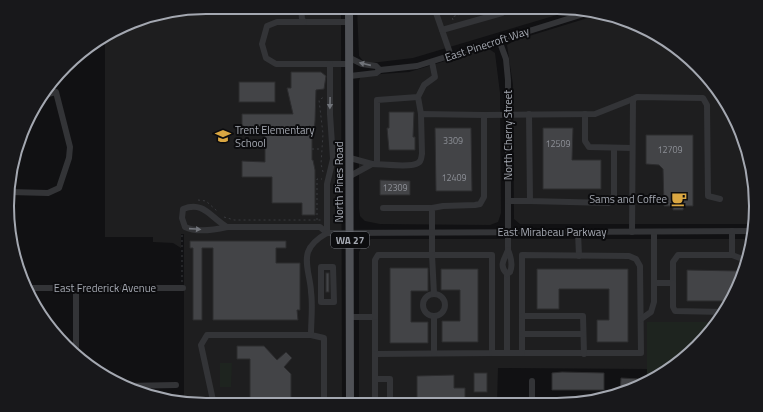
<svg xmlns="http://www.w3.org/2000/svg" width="763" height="412" font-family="'Titillium Web',sans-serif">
	<rect width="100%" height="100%" fill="#111113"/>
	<!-- built -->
	<g fill="#1e1e1f">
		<path d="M206,7H341L342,404L184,403V234H181V248L173,243L153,242V237H105V37L140,18Z"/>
		<path d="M357,7H570L577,9L413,58L371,63L364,62L359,56Z"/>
		<path d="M604,13L656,34L715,85L749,154L754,224H520L514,219L513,85L507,45L516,40Z"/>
		<path d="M485,49H489L495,53L500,93L501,213L498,222L490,225L380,224L365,221L360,216L359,209V81L360,78L367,75L409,72Z"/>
		<path d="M371,239H752L729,305L717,322H647V369L498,368L497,404H359V252L363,244Z"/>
	</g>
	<!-- green -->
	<g fill="#1e241f">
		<path d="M647,322H717C699,347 675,368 647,382Z"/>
		<path d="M220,363H232L231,387H220Z"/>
	</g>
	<!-- building -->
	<g fill="#434447" stroke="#2c2c2e">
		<path d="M452,7H471V9L454,14Z"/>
		<path d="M291,72H321L326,76L324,89L316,90L315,121L314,132H312V160H313L315,170V215H302V203H272V177H242V161L265,162V131H242V114H293L287,88H291Z"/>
		<rect x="239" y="82" width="36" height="20"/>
		<path d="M389,112H414L413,137H415V150H389L387,128H389Z"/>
		<path d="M435,128H471L472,191H436Z"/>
		<path d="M543,128H573L572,160H601V189H543Z"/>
		<path d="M646,135H693V206H684L683,210H673V206H664L663,169L659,165L646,164Z"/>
		<path d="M380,180L410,181V195H380Z"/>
		<path d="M190,241H286V248H276V263H300V310H297L298,320H213V248H202V320H193V248H190Z"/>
		<path d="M390,268H428V291H411V322H428V343H390Z"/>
		<path d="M441,269H478V342H442V321H460V290H441Z"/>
		<path d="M537,269H628V342H597V320H609V289H559V309H537Z"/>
		<path d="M687,270L738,271V279L731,301H687Z"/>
		<rect x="326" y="273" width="3" height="19"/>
		<path d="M237,346H264L277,360L286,352L292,358L284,367L291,374V404H275L274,400L250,399V359H237Z"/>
		<path d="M562,372L604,373V390H552V373Z"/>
		<rect x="474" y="373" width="13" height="19"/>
		<path d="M454,375V388H465V400H417V376Z"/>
		<path d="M621,378L639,379L638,386L620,395Z"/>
	</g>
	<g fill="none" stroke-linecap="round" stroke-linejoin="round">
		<!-- path -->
		<g stroke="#393a3e" stroke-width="1" stroke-dasharray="2 3" stroke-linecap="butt">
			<path d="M449,7L452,16"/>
			<path d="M453,20L452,17L482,7"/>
			<path d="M312,149H322"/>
			<path d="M323,172L321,164L323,134L319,100L324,97"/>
			<path d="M198,200L206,201L217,211"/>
			<path d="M224,217L234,220H321"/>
			<path d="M317,220V179H322"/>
			<path d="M182,282V234"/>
		</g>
		<!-- minor -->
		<g stroke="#333437" stroke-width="6">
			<path d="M301,7L302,19L304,22H349"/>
			<path d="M434,7L451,56"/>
			<path d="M304,22H277L267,26L262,44L266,58L276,64H350"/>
			<path d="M442,30L502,13"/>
			<path d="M499,40L506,59L508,80V240C508,243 508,247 508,250C505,259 498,265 507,274V353"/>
			<path d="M350,58L362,64L376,66L380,70"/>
			<path d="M350,76L376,73L380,70L417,66L593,11"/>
			<path d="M418,97L421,114"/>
			<path d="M529,114L530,201L609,203L614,195V148"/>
			<path d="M585,114V141L589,147L632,148"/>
			<path d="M484,115L595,114L633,99"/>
			<path d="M350,158L372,164L350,176"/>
			<path d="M377,164V100L418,97L424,85L435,77L432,62"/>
			<path d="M10,192L48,193L59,188L69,158L70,147L56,92L40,96"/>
			<path d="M508,201H530"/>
			<path d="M383,208H432"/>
			<path d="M227,227C210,217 204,201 183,209L182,218L185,227C197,233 214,230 227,227H320L327,233"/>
			<path d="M578,232L579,256"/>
			<path d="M632,232L633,99L637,97L703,98L707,105L708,196L720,199"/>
			<path d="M327,233V184L333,159L330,114V64"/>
			<path d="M522,255L629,256L636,259L640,266L641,353H522Z"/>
			<path d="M732,255L745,260"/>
			<path d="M321,267H333L334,302H321Z"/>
			<path d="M507,274L510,272C513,265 511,257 508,250"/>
			<path d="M655,283H673V262L678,255H732V231"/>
			<path d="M673,283V307L675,311L725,312"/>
			<path d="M26,288H183"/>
			<circle cx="434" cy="305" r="11"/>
			<path d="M522,316H583L584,354"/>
			<path d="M350,317H375V354L492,353V255H432V208L443,206L475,205L480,204L484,197V115L421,114L422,154C421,157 422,161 418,163C411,168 382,164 372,164"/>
			<path d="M375,317V260L378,255H432L434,294"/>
			<path d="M434,317V353"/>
			<path d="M641,319L651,312L654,302V232"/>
			<path d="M522,334H583"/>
			<path d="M76,353V288"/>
			<path d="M492,353H522"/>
			<path d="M375,379H390V404"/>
			<path d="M124,386L176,385"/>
			<path d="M532,403V381"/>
			<path d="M324,404V338L311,335C311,321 313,306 311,292C311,280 304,264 308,252C311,243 320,237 327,233L754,231"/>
			<path d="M375,404V354"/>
			<path d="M214,405L201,345L207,335H311"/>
		</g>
		<!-- major -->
		<path stroke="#4f5156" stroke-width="8" d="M349,7L350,404"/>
	</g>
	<!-- one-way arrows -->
	<defs><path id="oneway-solid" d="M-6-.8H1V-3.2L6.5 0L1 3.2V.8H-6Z"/></defs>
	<g fill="#71747a">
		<use href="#oneway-solid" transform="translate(365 64) rotate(-167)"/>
		<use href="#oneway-solid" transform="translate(330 103) rotate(91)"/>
		<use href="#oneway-solid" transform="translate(195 229) rotate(4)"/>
	</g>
	<!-- icons -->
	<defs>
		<symbol id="school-bare" viewBox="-9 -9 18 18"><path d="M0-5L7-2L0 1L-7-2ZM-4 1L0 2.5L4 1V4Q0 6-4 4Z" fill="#daa742" stroke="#0c0c0e" stroke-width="2.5" paint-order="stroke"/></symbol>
		<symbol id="cafe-bare" viewBox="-9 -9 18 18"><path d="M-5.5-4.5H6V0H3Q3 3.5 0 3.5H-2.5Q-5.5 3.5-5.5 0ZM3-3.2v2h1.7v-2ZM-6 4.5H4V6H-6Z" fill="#daa742" stroke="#0c0c0e" stroke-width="2.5" paint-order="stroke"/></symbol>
	</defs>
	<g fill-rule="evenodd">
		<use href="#school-bare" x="212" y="125" width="22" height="22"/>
		<use href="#cafe-bare" x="668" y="188" width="22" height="22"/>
	</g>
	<g text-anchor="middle" stroke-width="4" stroke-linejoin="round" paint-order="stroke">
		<!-- number labels -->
		<g font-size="9" fill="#8c8f96">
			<text x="453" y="144">3309</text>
			<text x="558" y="147">12509</text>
			<text x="670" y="153">12709</text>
			<text x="454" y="181">12409</text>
			<text x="395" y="191">12309</text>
		</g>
		<!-- shield labels -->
		<rect fill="#0c0c0e" stroke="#767980" stroke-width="1" x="331" y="232" width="38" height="16" rx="3"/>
		<g font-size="10" font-weight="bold" fill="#a4a8b1">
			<text x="350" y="244">WA 27</text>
		</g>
		<!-- street labels -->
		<g font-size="11" fill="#a4a8b1" stroke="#0c0c0e">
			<text transform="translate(487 44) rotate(-18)" y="4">East Pinecroft Way</text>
			<text transform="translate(508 135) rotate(-90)" y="4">North Cherry Street</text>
			<text transform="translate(339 182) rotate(-90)" y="4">North Pines Road</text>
			<text x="552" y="236">East Mirabeau Parkway</text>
			<text x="105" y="292">East Frederick Avenue</text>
		</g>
		<!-- poi labels -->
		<g font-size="11" fill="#a4a8b1" stroke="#0c0c0e" text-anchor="start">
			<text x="235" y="134">Trent Elementary<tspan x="235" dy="13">School</tspan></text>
			<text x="667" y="203" text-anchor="end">Sams and Coffee</text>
		</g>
	</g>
	<!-- crop -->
	<path d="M0 0H763V412H0ZM206 14H557A192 192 0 0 1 749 206V206A192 192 0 0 1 557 398H206A192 192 0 0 1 14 206V206A192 192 0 0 1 206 14Z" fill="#18181b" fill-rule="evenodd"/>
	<path fill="none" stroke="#a4a8b1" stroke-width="2" d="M206 14H557A192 192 0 0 1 749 206V206A192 192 0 0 1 557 398H206A192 192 0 0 1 14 206V206A192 192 0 0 1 206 14Z"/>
</svg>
